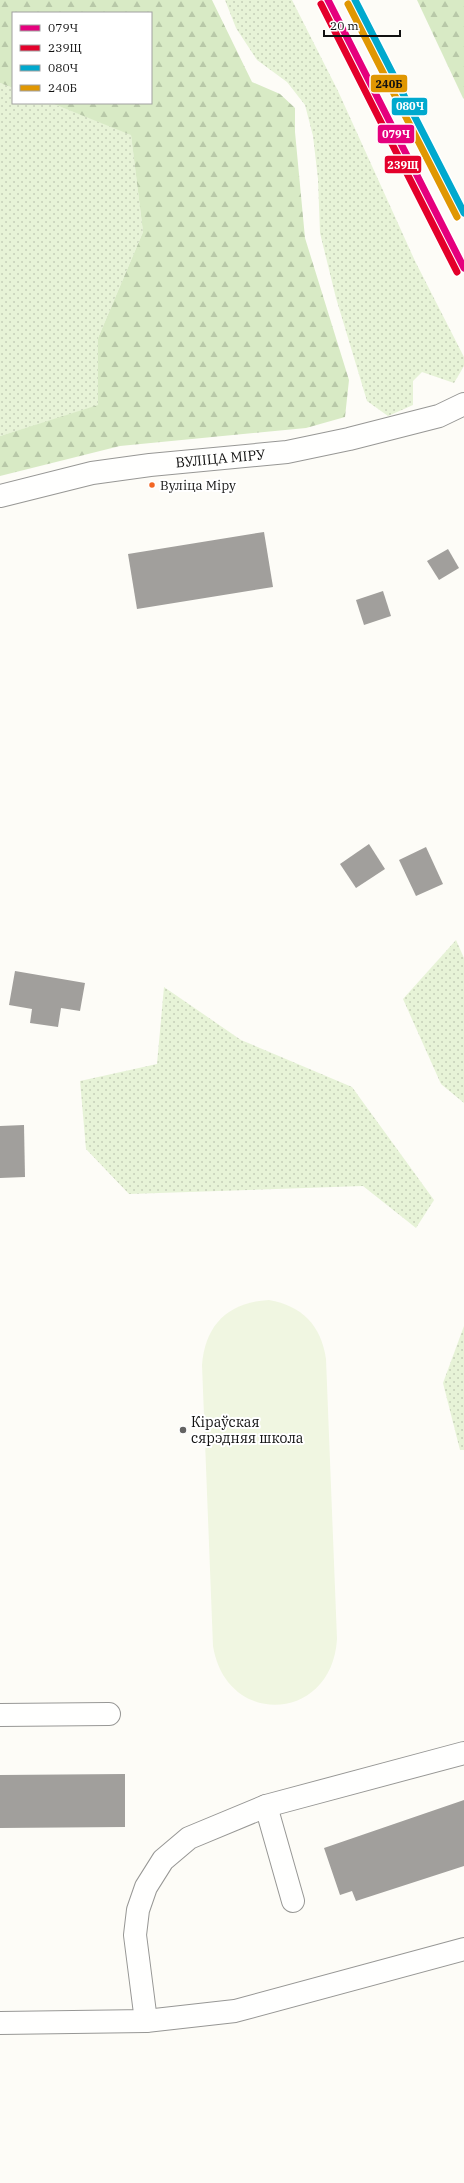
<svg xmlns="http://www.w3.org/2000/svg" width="464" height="2183" font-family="'IBM Plex Serif',serif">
	<defs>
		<pattern id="grass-dots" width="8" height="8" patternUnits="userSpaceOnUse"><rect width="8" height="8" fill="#e7f3d7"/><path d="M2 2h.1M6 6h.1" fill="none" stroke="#c5cfb8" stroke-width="1.8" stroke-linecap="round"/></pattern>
		<pattern id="forest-firs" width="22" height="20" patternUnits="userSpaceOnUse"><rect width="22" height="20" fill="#d8eac5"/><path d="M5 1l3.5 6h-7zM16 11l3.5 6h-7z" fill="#b8c8a8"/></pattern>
	</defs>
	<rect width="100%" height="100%" fill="#fdfcf7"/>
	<!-- grass -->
	<g fill="url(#grass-dots)">
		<path d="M225,0H292L338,91L415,261L464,357V366L454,383L422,372L413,381V405L388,416L367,401L336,298L320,233L318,179L313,136L305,105L287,82L257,60L236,28Z"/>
		<path d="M0,83L13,88V103H51L131,134L143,232L98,338V406L0,436Z"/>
		<path d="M456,940L464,958V1103L441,1084L403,999Z"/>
		<path d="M164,987L241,1040L352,1087L434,1200L416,1228L363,1186L129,1194L86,1149L80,1081L157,1064Z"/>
		<path d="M464,1326V1450H460L443,1383Z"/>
	</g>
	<!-- forest -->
	<g fill="url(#forest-firs)">
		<path d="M0,0H212L252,82L280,94L295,108V132L305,238L349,380L345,417L306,428L120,446L0,476V436L98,405V338L143,232L131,135L51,103H151V13H13V88L0,83Z"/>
		<path d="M417,0H464V99L463,98Z"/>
	</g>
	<!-- pitch -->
	<path fill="#f0f6e1" d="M269,1300C302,1306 321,1325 326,1359L337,1639C332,1723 226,1728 213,1646L202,1365C205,1325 228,1302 269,1300Z"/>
	<!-- building -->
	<g fill="#a19f9c">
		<path d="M264,532L273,587L137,609L128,554Z"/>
		<path d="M448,549L459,568L439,580L427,561Z"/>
		<path d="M383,591L391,616L364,625L356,600Z"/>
		<path d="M369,844L385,869L356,888L340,864Z"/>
		<path d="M426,847L443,884L416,896L399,860Z"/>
		<path d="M15,971L85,983L80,1011L61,1008L58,1027L30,1023L32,1009L9,1005Z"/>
		<path d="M24,1125L25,1177L0,1178V1126Z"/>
		<path d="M125,1774V1827L0,1828V1775Z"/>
		<path d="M464,1800V1866L356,1901L352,1891L340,1895L324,1848Z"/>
	</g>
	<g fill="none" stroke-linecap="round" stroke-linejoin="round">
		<defs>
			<g id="minor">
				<path id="s1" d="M0,496L92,473L150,465L287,452L349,439L439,416L464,404"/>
				<path d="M0,1715L109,1714"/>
				<path d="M266,1806L293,1901"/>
				<path d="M146,2021L135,1935L138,1910L146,1887L163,1860L189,1838L266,1806L464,1753"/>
				<path d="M0,2023L146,2021L235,2011L464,1949"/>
			</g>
		</defs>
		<!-- minor casing -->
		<use href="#minor" stroke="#979795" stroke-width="24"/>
		<!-- minor -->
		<use href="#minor" stroke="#fffffe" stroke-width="22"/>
		<defs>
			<path id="rail-1" d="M328,0L464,268"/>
			<path id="rail-2" d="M321,4L457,272"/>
			<path id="rail-3" d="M355,0L464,213"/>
			<path id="rail-4" d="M348,4L457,217"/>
		</defs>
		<!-- rail-1 casing -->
		<use href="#rail-1" stroke="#fff" stroke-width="10"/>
		<!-- rail-2 casing -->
		<use href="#rail-2" stroke="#fff" stroke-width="10"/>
		<!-- rail-3 casing -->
		<use href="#rail-3" stroke="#fff" stroke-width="10"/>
		<!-- rail-4 casing -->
		<use href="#rail-4" stroke="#fff" stroke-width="10"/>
		<!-- rail-1 -->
		<use href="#rail-1" stroke="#e5007d" stroke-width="7"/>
		<!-- rail-2 -->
		<use href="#rail-2" stroke="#e4002b" stroke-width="7"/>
		<!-- rail-3 -->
		<use href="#rail-3" stroke="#00a9ce" stroke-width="7"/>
		<!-- rail-4 -->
		<use href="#rail-4" stroke="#e09702" stroke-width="7"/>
	</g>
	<!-- markers -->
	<circle fill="#f26522" stroke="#fff" stroke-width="1.5" cx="152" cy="485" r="3.5"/>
	<circle fill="#646362" stroke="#fff" stroke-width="1.5" cx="183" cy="1430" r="4"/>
	<g text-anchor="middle" stroke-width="4" stroke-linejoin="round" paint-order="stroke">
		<!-- bus labels -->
		<g font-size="13" fill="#111" stroke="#fff" text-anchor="start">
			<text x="160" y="490">Вуліца Міру</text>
		</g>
		<!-- street labels -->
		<g font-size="14" fill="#111" stroke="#fff">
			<text dy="5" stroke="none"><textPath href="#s1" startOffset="224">ВУЛІЦА МІРУ</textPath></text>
		</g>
		<!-- poi labels -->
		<g font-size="14" fill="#111" stroke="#fff" text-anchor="start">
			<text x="191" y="1427">Кіраўская<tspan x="191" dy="16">сярэдняя школа</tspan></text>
		</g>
	</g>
	<g stroke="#fff" stroke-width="1.5">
		<rect x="370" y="74" width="38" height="19" rx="4" fill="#e09702"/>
		<rect x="391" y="97" width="37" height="19" rx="4" fill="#00a9ce"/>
		<rect x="377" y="124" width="38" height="20" rx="4" fill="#e5007d"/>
		<rect x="384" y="155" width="38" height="19" rx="4" fill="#e4002b"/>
	</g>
	<g font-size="11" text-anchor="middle" font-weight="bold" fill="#fff">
		<text x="410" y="110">080Ч</text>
		<text x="396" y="138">079Ч</text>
		<text x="403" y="169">239Щ</text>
	</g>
	<g font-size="11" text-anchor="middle" font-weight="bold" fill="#111">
		<text x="389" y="88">240Б</text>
	</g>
	<!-- legend -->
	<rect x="12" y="12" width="140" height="92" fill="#ffffff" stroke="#a0a0a0"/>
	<rect x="20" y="25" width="20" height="6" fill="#e5007d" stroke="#a0a0a0"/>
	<text x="48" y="32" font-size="12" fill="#111111">079Ч</text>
	<rect x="20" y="45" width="20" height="6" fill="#e4002b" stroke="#a0a0a0"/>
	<text x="48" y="52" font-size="12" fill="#111111">239Щ</text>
	<rect x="20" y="65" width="20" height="6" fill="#00a9ce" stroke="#a0a0a0"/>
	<text x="48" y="72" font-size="12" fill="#111111">080Ч</text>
	<rect x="20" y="85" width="20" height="6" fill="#e09702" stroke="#a0a0a0"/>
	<text x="48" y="92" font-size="12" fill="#111111">240Б</text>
	<!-- scale -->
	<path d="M324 30v6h76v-6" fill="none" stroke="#111111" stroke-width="2"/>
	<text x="330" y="30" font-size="12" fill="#111111" stroke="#ffffff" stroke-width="3" paint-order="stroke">20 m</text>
</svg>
